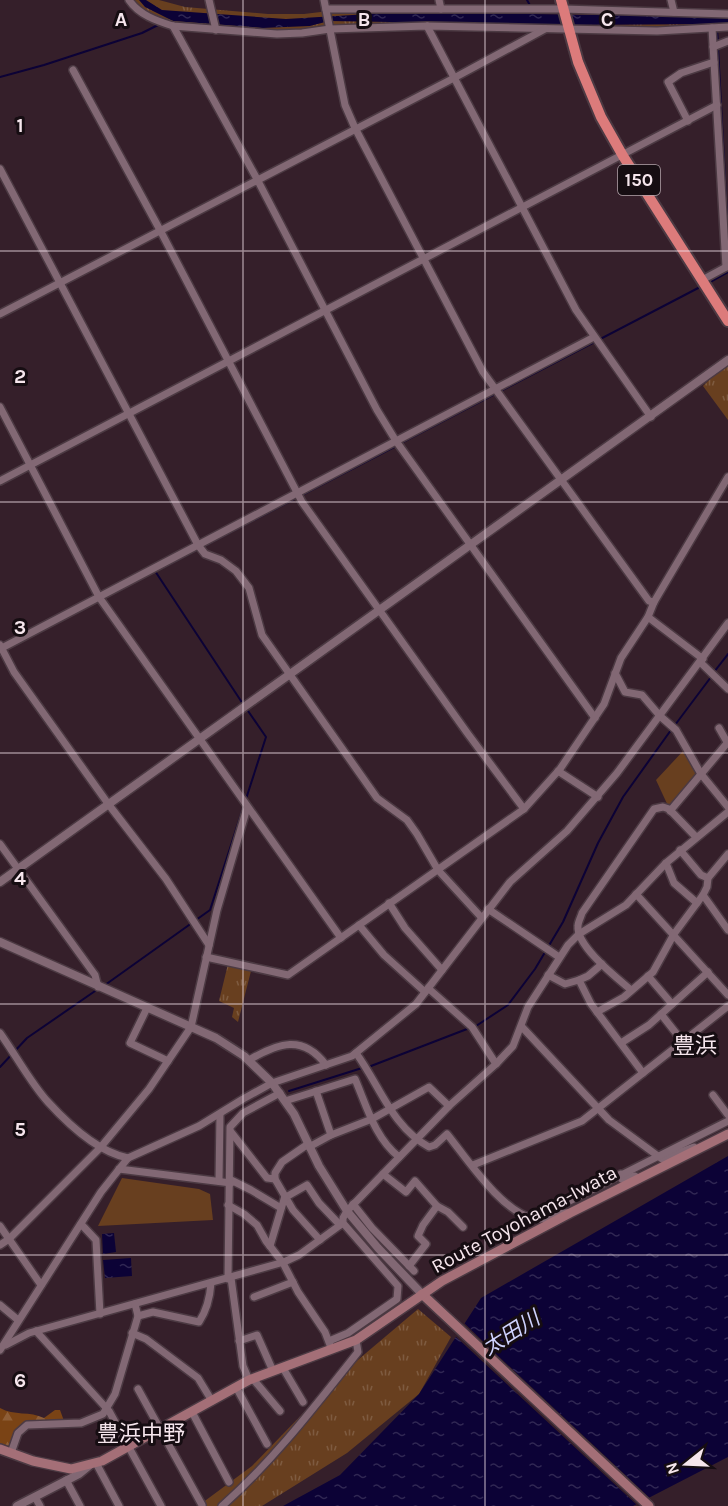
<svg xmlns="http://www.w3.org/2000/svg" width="728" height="1506" font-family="Karla,'Noto Sans JP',sans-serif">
	<defs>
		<pattern id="grass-tufts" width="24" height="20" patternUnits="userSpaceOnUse" patternTransform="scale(1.5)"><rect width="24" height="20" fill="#683f1f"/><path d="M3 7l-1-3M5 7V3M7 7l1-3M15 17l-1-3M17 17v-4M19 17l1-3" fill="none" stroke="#7e5b40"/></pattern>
		<pattern id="forest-firs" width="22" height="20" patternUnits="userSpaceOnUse" patternTransform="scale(1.5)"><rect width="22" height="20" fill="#7a4315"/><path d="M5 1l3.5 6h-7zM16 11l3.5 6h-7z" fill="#8e5e37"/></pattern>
		<pattern id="water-ripples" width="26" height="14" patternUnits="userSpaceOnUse" patternTransform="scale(1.5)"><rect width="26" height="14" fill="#0c0236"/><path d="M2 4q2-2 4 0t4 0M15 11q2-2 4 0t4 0" fill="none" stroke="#302753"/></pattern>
	</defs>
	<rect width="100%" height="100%" fill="#351f2a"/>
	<!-- grass -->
	<g fill="url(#grass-tufts)">
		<path d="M132,0H159L185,7L268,14H304L346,9L728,14V27L695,29L459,26L302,33L186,28L139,10Z"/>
		<path d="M728,361V420L703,386Z"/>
		<path d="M228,964L251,971L238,1022L232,1017L234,1008L219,1001Z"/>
		<path d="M418,1309L451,1337L419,1394L347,1453L262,1506H198L252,1466L340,1375Z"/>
	</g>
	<!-- forest -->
	<path fill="url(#forest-firs)" d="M0,1408C14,1416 30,1411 44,1418L55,1410H60L64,1421L27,1425L13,1446H0Z"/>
	<!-- green -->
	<g fill="#683f1f">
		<path d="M685,749L699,773L669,808L656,780Z"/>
		<path d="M122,1178L199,1189L210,1194L213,1220L98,1226Z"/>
	</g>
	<!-- water -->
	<g fill="url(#water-ripples)">
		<path d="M139,0H146L162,10L286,19L369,14L426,13L728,16V24L576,25L329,21L310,26L262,28L173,21L145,7Z"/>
		<path d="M728,1156V1457L633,1506H283L340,1475L419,1394L481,1298Z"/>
		<path d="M114,1233L116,1252L103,1254L102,1234Z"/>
		<path d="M131,1258L132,1276L105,1278L103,1260Z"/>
	</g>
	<!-- pier -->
	<path fill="#351f2a" d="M462,1321L494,1352L652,1500L638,1506L454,1335Z"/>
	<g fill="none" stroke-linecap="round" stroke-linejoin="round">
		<!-- stream -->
		<g stroke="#0c0236" stroke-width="2">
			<path d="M527,0L531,7"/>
			<path d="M717,30L718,42"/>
			<path d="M718,48L728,236"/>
			<path d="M0,77L44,65L142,33L160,24"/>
			<path d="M707,284L728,272"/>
			<path d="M401,443L702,286"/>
			<path d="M162,568L396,446"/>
			<path d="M155,571L243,704"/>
			<path d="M714,672L728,654"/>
			<path d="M675,725L711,677"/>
			<path d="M105,985L210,910L266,737L246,708"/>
			<path d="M476,1026L508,1005L535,969L563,922L598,843L623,797L671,730"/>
			<path d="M371,1066L467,1029"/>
			<path d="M0,1067L27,1038L98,989"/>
			<path d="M289,1091L362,1068"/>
		</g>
		<defs>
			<g id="minor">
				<path d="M129,0C139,15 157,21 173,26L277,34L302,33L330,29L427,26L657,31L728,27"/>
				<path d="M209,0L216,30"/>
				<path d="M324,0L345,105L355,128L483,372L649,601L654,602"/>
				<path d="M439,0L441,9"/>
				<path d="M671,0L674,12"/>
				<path d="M326,9H563L728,14"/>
				<path d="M173,26L257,179L377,410L396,441L595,718"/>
				<path d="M427,26L576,310L651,417"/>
				<path d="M712,28L726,267"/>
				<path d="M713,47L728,41"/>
				<path d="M73,70L160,230L302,502L468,734L524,809"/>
				<path d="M688,121L668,82L681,73L714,62"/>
				<path d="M0,169L198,545L205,554L221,560L236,571L249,588L262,635L377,798L407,820L417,834L438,870L481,917"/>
				<path d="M702,280L728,266"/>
				<path d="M0,314L454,78L545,29"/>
				<path d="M0,407L99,597L341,938"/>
				<path d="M0,481L717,105"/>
				<path d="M648,617L703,659"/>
				<path d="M0,645L14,672L109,805L166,879L209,945"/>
				<path d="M0,649L594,337"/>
				<path d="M701,663L728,689"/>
				<path d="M615,673L625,692L642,695L660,716L676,730L701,774L728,807"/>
				<path d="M719,728L727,742"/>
				<path d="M558,771L598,797"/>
				<path d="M670,811L728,742"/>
				<path d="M0,844L95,975L98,987"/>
				<path d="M680,850L701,875L708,878"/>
				<path d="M666,863L674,883L697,903"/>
				<path d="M636,894L728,995"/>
				<path d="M703,895L728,930"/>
				<path d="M389,903L405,928L442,970"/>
				<path d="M488,909L559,957"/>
				<path d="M359,925L384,955L425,992"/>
				<path d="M206,957L288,975L524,809L560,769L604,704L621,658L648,617L654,602L728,477"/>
				<path d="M602,964L588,976L579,980L591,1004L643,1073"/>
				<path d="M548,975L565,984L579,980"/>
				<path d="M648,976L672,1004"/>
				<path d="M428,988L472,1027L496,1064"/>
				<path d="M631,990C617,978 576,946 578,926C578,922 581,917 582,913L654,809L663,807L669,809L696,837"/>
				<path d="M147,1008L130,1043L168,1061"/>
				<path d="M597,1012L624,997L653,972L674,934L703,895L707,887L708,878L728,854"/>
				<path d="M661,1014L683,1042"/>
				<path d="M522,1027L609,1120L662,1159L694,1147"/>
				<path d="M0,1033C15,1054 32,1085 48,1102C68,1124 98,1152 128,1158"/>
				<path d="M621,1043L649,1025L708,972"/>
				<path d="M356,1053C380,1086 392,1127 429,1147L435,1145L447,1134C468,1160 501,1211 534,1219C546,1222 557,1210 570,1213"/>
				<path d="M249,1060C278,1043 303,1034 326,1065"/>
				<path d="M316,1091L331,1135"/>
				<path d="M713,1095L728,1115"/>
				<path d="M285,1101L355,1079C367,1107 375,1138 399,1157"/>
				<path d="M231,1132L267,1178L275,1179"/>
				<path d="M308,1144L282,1162L275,1173V1179L293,1210L320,1240"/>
				<path d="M309,1147L331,1135L372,1119L429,1087L449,1106"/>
				<path d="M473,1165L582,1121L728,1006"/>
				<path d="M119,1169L231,1183"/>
				<path d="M383,1174L406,1192L415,1181L437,1206L448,1212L463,1227"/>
				<path d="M621,1174L622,1179L635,1176L639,1179"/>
				<path d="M231,1180L251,1190L281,1208"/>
				<path d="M219,1181L220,1114"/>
				<path d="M286,1197L307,1185L319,1203L340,1225"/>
				<path d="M353,1204L372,1228L414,1271"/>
				<path d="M228,1205L244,1214L257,1225L266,1241L283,1263L298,1292L325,1332L330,1345"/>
				<path d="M538,1217L728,1121"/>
				<path d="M81,1224L96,1240L100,1314"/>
				<path d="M0,1226L41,1285"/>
				<path d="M0,1245L9,1239L100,1148L149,1089L191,1027L217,910L247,808"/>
				<path d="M270,1246L285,1196"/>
				<path d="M409,1266L426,1244L418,1236L423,1225L437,1206"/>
				<path d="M231,1278L243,1366L249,1380"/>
				<path d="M228,1279L230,1127L243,1113L280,1093"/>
				<path d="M254,1297L293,1282"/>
				<path d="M0,1305L18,1320"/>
				<path d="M138,1316L153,1312L199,1322C207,1310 210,1298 211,1283"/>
				<path d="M36,1331L109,1411L161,1506"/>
				<path d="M132,1333L146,1339L198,1378L212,1401"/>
				<path d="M239,1341L257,1335L273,1371"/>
				<path d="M329,1341L348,1333L397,1299L398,1286L343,1223V1218L347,1211L449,1106L496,1064L513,1046L528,1007L568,945L579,934L626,905L666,863L728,812"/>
				<path d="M6,1345L29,1333L284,1262L299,1255L343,1223"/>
				<path d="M0,1350L101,1192L128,1158L199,1126L243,1099L272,1083L352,1056L416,1004L510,882L567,831L617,773L728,623"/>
				<path d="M283,1368L303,1402"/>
				<path d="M253,1379L280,1411"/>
				<path d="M236,1387L267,1444"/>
				<path d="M138,1389L202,1505"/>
				<path d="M192,1412L229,1482"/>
				<path d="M11,1453L18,1433L27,1425L81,1423L103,1414L115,1394L138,1316L135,1304"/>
				<path d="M96,1463L119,1506"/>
				<path d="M66,1480L80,1506"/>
				<path d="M35,1497L40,1506"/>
				<path d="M222,1506C274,1460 315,1406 358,1352L356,1340"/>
			</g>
			<g id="tertiary">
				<path d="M0,882L728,360"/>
				<path d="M0,942L216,1038L244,1056L272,1083L294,1114L319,1166L347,1211L378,1248L422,1294"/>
				<path d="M17,1506L79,1474L90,1465"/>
			</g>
			<g id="secondary">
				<path d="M422,1294L649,1506"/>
				<path d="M0,1449L33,1461L71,1469L102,1461L249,1380L356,1340L442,1281L570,1213L728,1134"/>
			</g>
			<path id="trunk" d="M561,0L578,62L601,117L623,156L728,321"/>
		</defs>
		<!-- minor casing -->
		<use href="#minor" stroke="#4c3a43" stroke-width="10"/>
		<!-- tertiary casing -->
		<use href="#tertiary" stroke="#4c3a43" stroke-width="11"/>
		<!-- secondary casing -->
		<use href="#secondary" stroke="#4c3a43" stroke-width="12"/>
		<!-- trunk casing -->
		<use href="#trunk" stroke="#4c3a43" stroke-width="14"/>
		<!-- minor -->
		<use href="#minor" stroke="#826874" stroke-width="7"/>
		<!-- tertiary -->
		<use href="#tertiary" stroke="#826874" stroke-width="8"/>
		<!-- secondary -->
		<use href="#secondary" stroke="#a46f77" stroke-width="9"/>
		<!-- trunk -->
		<use href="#trunk" stroke="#dc7b7b" stroke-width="10"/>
	</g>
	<!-- grid -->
	<path fill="none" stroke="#f6e6ed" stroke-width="1.5" stroke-opacity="0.55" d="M243,0V1506M485,0V1506M0,251H728M0,502H728M0,753H728M0,1004H728M0,1255H728"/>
	<g text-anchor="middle" stroke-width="6" stroke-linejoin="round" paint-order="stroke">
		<!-- shield labels -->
		<rect fill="#160d12" stroke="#b3a5ab" stroke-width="1.5" x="618" y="165" width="42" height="30" rx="4.5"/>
		<g font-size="18" font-weight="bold" fill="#f6e6ed">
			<text x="639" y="186">150</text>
		</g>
		<!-- street labels -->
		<g font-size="20" fill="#f6e6ed" stroke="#160d12">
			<text transform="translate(524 1219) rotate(-28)" y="7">Route Toyohama-Iwata</text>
		</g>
		<!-- water labels -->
		<g font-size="21" font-style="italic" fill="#cfd3fe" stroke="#160d12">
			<text transform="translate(511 1333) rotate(-32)" y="7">太田川</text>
		</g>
		<!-- quarter labels -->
		<g font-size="22" fill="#f6e6ed" stroke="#160d12">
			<text x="695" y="1053">豊浜</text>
			<text x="141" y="1441">豊浜中野</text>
		</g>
	</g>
	<g font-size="20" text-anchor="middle" font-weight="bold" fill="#f6e6ed" stroke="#160d12" stroke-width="6" stroke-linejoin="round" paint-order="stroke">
		<text x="121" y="26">A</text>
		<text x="364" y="26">B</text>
		<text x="607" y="26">C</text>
		<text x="20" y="132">1</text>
		<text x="20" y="383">2</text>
		<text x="20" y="634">3</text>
		<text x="20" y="885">4</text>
		<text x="20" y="1136">5</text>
		<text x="20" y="1387">6</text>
	</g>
	<!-- north arrow -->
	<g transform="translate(686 1464) rotate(252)" stroke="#160d12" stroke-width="4.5" paint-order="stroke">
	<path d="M0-4.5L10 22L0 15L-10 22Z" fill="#f6e6ed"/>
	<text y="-9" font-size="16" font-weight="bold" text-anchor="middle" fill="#f6e6ed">N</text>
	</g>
</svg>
